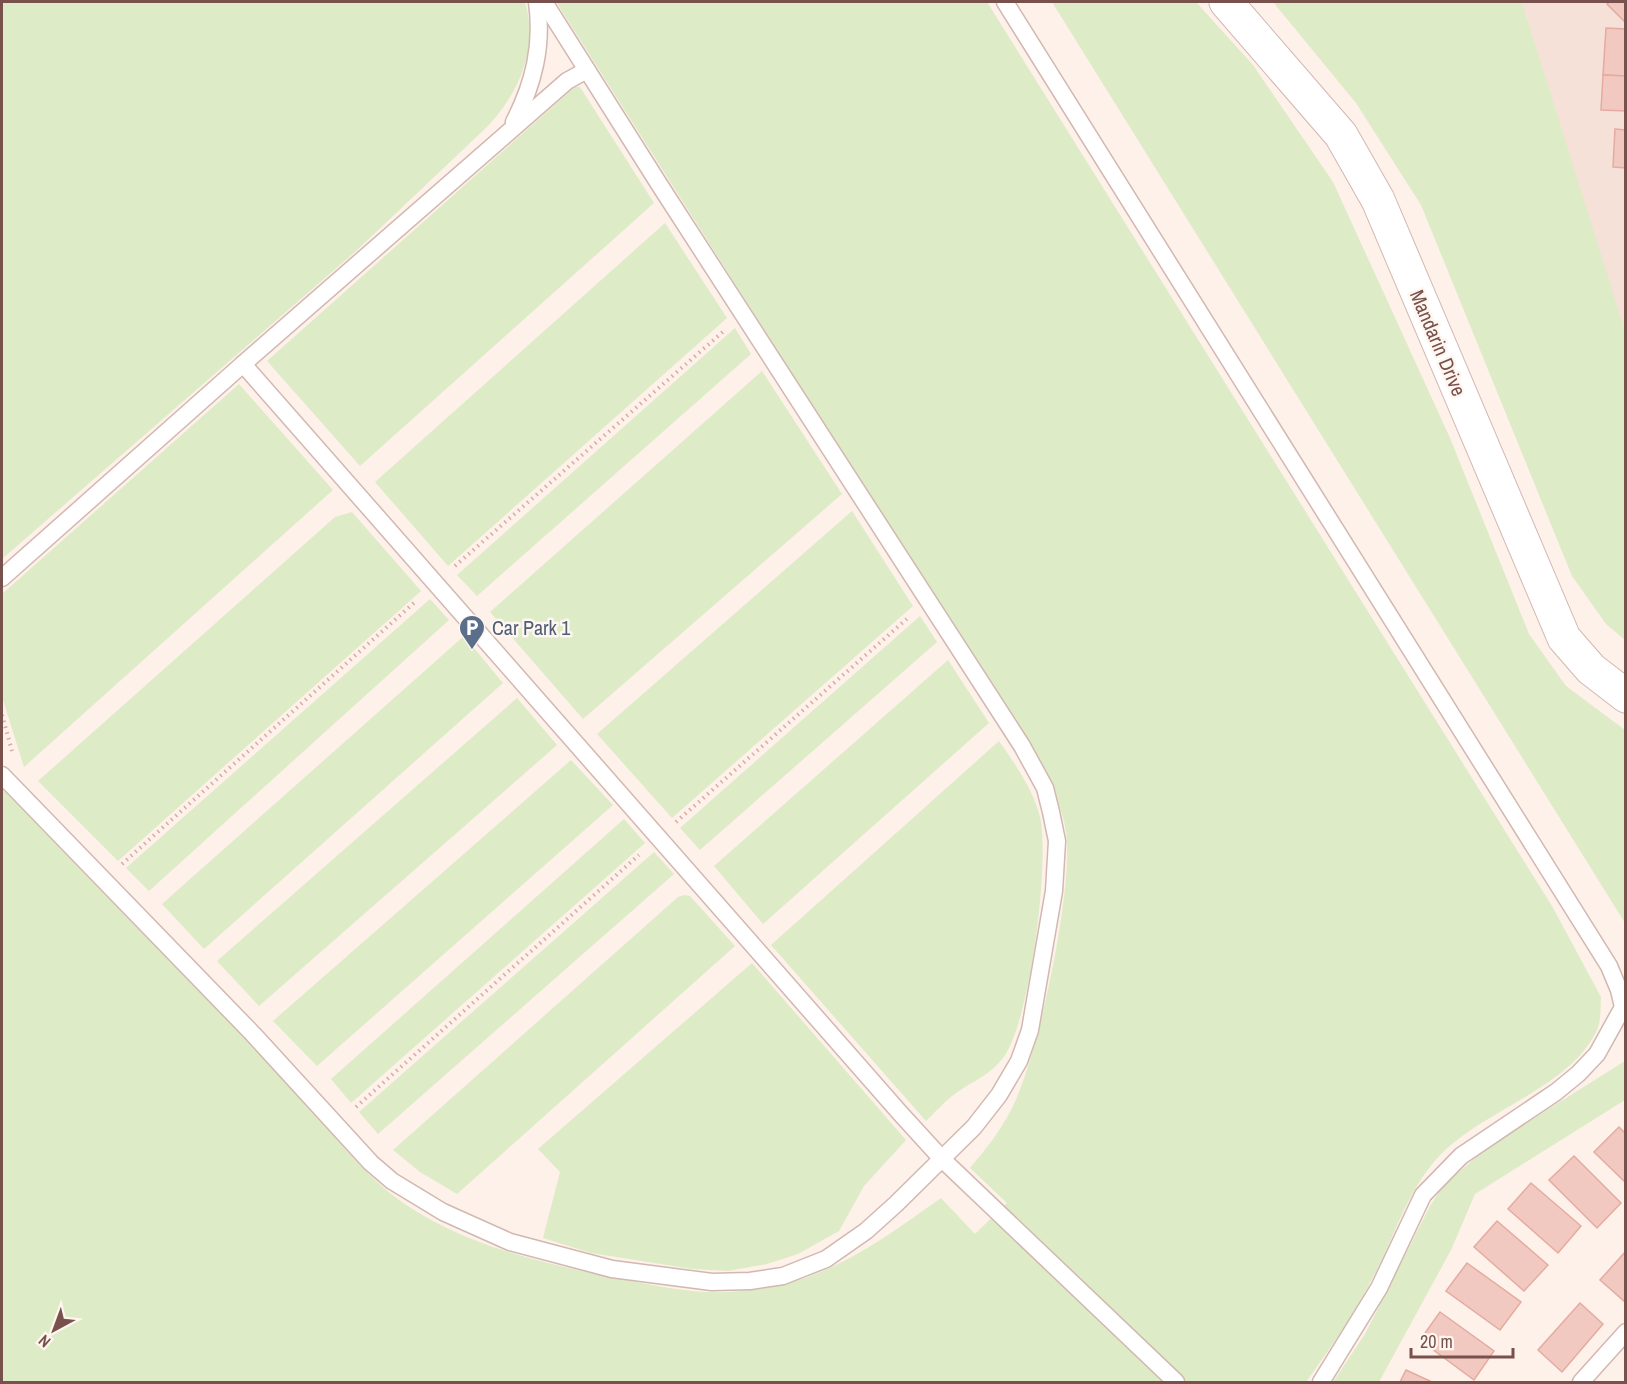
<svg xmlns="http://www.w3.org/2000/svg" width="1627" height="1384" font-family="'Archivo Narrow',sans-serif">
	<rect width="100%" height="100%" fill="#fdf1e9"/>
	<!-- residential -->
	<path fill="#f5e1d7" d="M1522,2H1625V331L1614,300Z"/>
	<!-- green -->
	<g fill="#deebc7">
		<path d="M2,2H525C539,48 519,92 489,125L356,251L2,559Z"/>
		<path d="M556,2H987L1552,906L1601,997C1600,1009 1602,1020 1596,1032C1569,1087 1484,1111 1443,1152C1407,1188 1396,1235 1372,1279C1353,1315 1330,1349 1306,1382H2V789L8,793C100,888 195,980 285,1078C319,1115 350,1161 390,1193C456,1245 545,1264 626,1280C658,1286 695,1294 728,1292C757,1290 786,1286 813,1275C860,1257 900,1227 941,1198L975,1234L1007,1203L970,1168C986,1149 1001,1130 1012,1108C1038,1057 1074,888 1066,832C1063,808 1050,786 1040,764Z"/>
		<path d="M1052,2H1196L1253,65L1333,182L1450,438L1529,634L1566,686L1625,730V923Z"/>
		<path d="M1273,2H1522L1625,331V640L1606,624L1572,576L1421,205L1356,103Z"/>
		<path d="M575,87H580L654,203L360,466L267,361Z"/>
		<path d="M665,223L727,318L448,566L375,482Z"/>
		<path d="M735,328L751,354L477,596L457,575Z"/>
		<path d="M762,371L842,494L583,719L490,612Z"/>
		<path d="M239,384L333,490L24,767L2,697V594Z"/>
		<path d="M852,511L913,606L672,818L597,734Z"/>
		<path d="M352,512L421,591L118,861L38,781L335,517Z"/>
		<path d="M430,599L449,620L149,891L126,868Z"/>
		<path d="M920,616L937,642L700,850L680,828Z"/>
		<path d="M464,636L503,683L204,949L162,904Z"/>
		<path d="M948,660L989,723L763,924L714,866Z"/>
		<path d="M517,698L557,745L259,1006L217,961Z"/>
		<path d="M999,741C1015,764 1033,789 1040,817C1050,860 1030,1024 1003,1058C990,1075 973,1081 956,1093C945,1101 935,1112 926,1121L771,945Z"/>
		<path d="M571,760L613,805L317,1066L273,1021Z"/>
		<path d="M624,819L645,843L351,1103L331,1079Z"/>
		<path d="M654,852L674,874L378,1134L359,1112Z"/>
		<path d="M684,895L690,896L735,946L457,1194L420,1172L393,1150L678,897Z"/>
		<path d="M752,963L906,1140L864,1186L839,1231L798,1254L767,1264L728,1271L692,1269L591,1253L543,1238L560,1172L538,1149Z"/>
		<path d="M1625,1061V1100L1475,1194L1451,1250L1379,1382H1333L1365,1334L1430,1206L1444,1185L1488,1147Z"/>
	</g>
	<!-- building -->
	<g fill="#f2c9c0" stroke="#e5aba1" stroke-width="1.5">
		<path d="M1610,2H1626L1625,22L1607,4Z"/>
		<path d="M1606,28L1626,29V76L1603,75Z"/>
		<path d="M1603,75L1626,76V111L1601,110Z"/>
		<path d="M1615,129L1626,130V168L1613,167Z"/>
		<path d="M1619,1127L1626,1134V1183L1594,1152Z"/>
		<path d="M1574,1156L1621,1203L1597,1228L1549,1180Z"/>
		<path d="M1531,1183L1581,1226L1558,1253L1508,1209Z"/>
		<path d="M1497,1221L1548,1265L1524,1291L1474,1247Z"/>
		<path d="M1626,1251V1300L1624,1301L1600,1280Z"/>
		<path d="M1467,1263L1521,1302L1500,1330L1446,1291Z"/>
		<path d="M1580,1303L1603,1324L1562,1372L1538,1350Z"/>
		<path d="M1440,1312L1494,1351L1474,1380L1420,1340Z"/>
		<path d="M1406,1370L1432,1382H1400Z"/>
	</g>
	<g fill="none" stroke-linecap="round" stroke-linejoin="round">
		<defs>
			<g id="service">
				<path d="M1005,2L1609,966L1619,990L1623,1007L1597,1054L1578,1074L1556,1092L1461,1156L1423,1195L1379,1288L1321,1382"/>
				<path d="M514,122C534,83 543,45 537,2"/>
				<path d="M243,364L567,81L587,70"/>
				<path d="M2,578L243,364L900,1113L942,1159L1176,1382"/>
				<path d="M2,775L253,1034L371,1163L392,1181L443,1212L510,1242L612,1269L712,1282L750,1281L783,1276L826,1259L866,1231L896,1204L974,1127L999,1095L1019,1061L1030,1030L1054,891L1057,841L1051,812L1045,788L1022,746L659,184L544,2"/>
				<path d="M1581,1382L1626,1332"/>
			</g>
			<path id="minor" d="M1226,2L1341,135L1378,200L1564,638L1591,669L1626,696"/>
		</defs>
		<!-- service casing -->
		<use href="#service" stroke="#d2b8b1" stroke-width="19"/>
		<!-- minor casing -->
		<use href="#minor" stroke="#d2b8b1" stroke-width="35"/>
		<!-- path -->
		<g stroke="#d8aba3" stroke-width="4" stroke-dasharray="1.5 4.5" stroke-linecap="butt">
			<path d="M455,566L725,330"/>
			<path d="M2,715L12,751"/>
			<path d="M676,822L909,617"/>
			<path d="M122,864L416,601"/>
			<path d="M356,1107L639,855"/>
		</g>
		<!-- service -->
		<use href="#service" stroke="#fff" stroke-width="16"/>
		<!-- minor -->
		<use href="#minor" stroke="#fff" stroke-width="33"/>
	</g>
	<!-- icons -->
	<defs>
		<symbol id="parking-pin" viewBox="-11 -11 22 30"><path d="M0 17L-7.5 6A9.5 9.5 0 1 1 7.5 6Z" fill="#5c6f8a" stroke="#fff6f0"/><path d="M-3.5-5.5H1a3.5 3.5 0 0 1 0 7H-1V5.5H-3.5ZM-1-3.4V-.6H.8a1.4 1.4 0 0 0 0-2.8Z" fill="#fff"/></symbol>
	</defs>
	<g fill-rule="evenodd">
		<use href="#parking-pin" x="457" y="613" width="30" height="40"/>
	</g>
	<g text-anchor="middle" stroke-width="5" stroke-linejoin="round" paint-order="stroke">
		<!-- street labels -->
		<g font-size="20" fill="#78514c" stroke="#fff6f0">
			<text transform="translate(1438 343) rotate(67)" y="7">Mandarin Drive</text>
		</g>
		<!-- service labels -->
		<g font-size="20" fill="#4e5e75" stroke="#fff6f0" text-anchor="start">
			<text x="492" y="635">Car Park 1</text>
		</g>
	</g>
	<!-- border -->
	<rect width="1627" height="1384" fill="none" stroke="#78514c" stroke-width="6"/>
	<!-- north arrow -->
	<g transform="translate(54 1330) rotate(221)" stroke="#fff6f0" stroke-width="4.5" paint-order="stroke">
	<path d="M0-4.5L10 22L0 15L-10 22Z" fill="#78514c"/>
	<text y="-9" font-size="16" font-weight="bold" text-anchor="middle" fill="#78514c">N</text>
	</g>
	<!-- scale -->
	<path d="M1411 1348v9h102v-9" fill="none" stroke="#78514c" stroke-width="3"/>
	<text x="1420" y="1348" font-size="18" fill="#78514c" stroke="#fff6f0" stroke-width="4.5" paint-order="stroke">20 m</text>
</svg>
